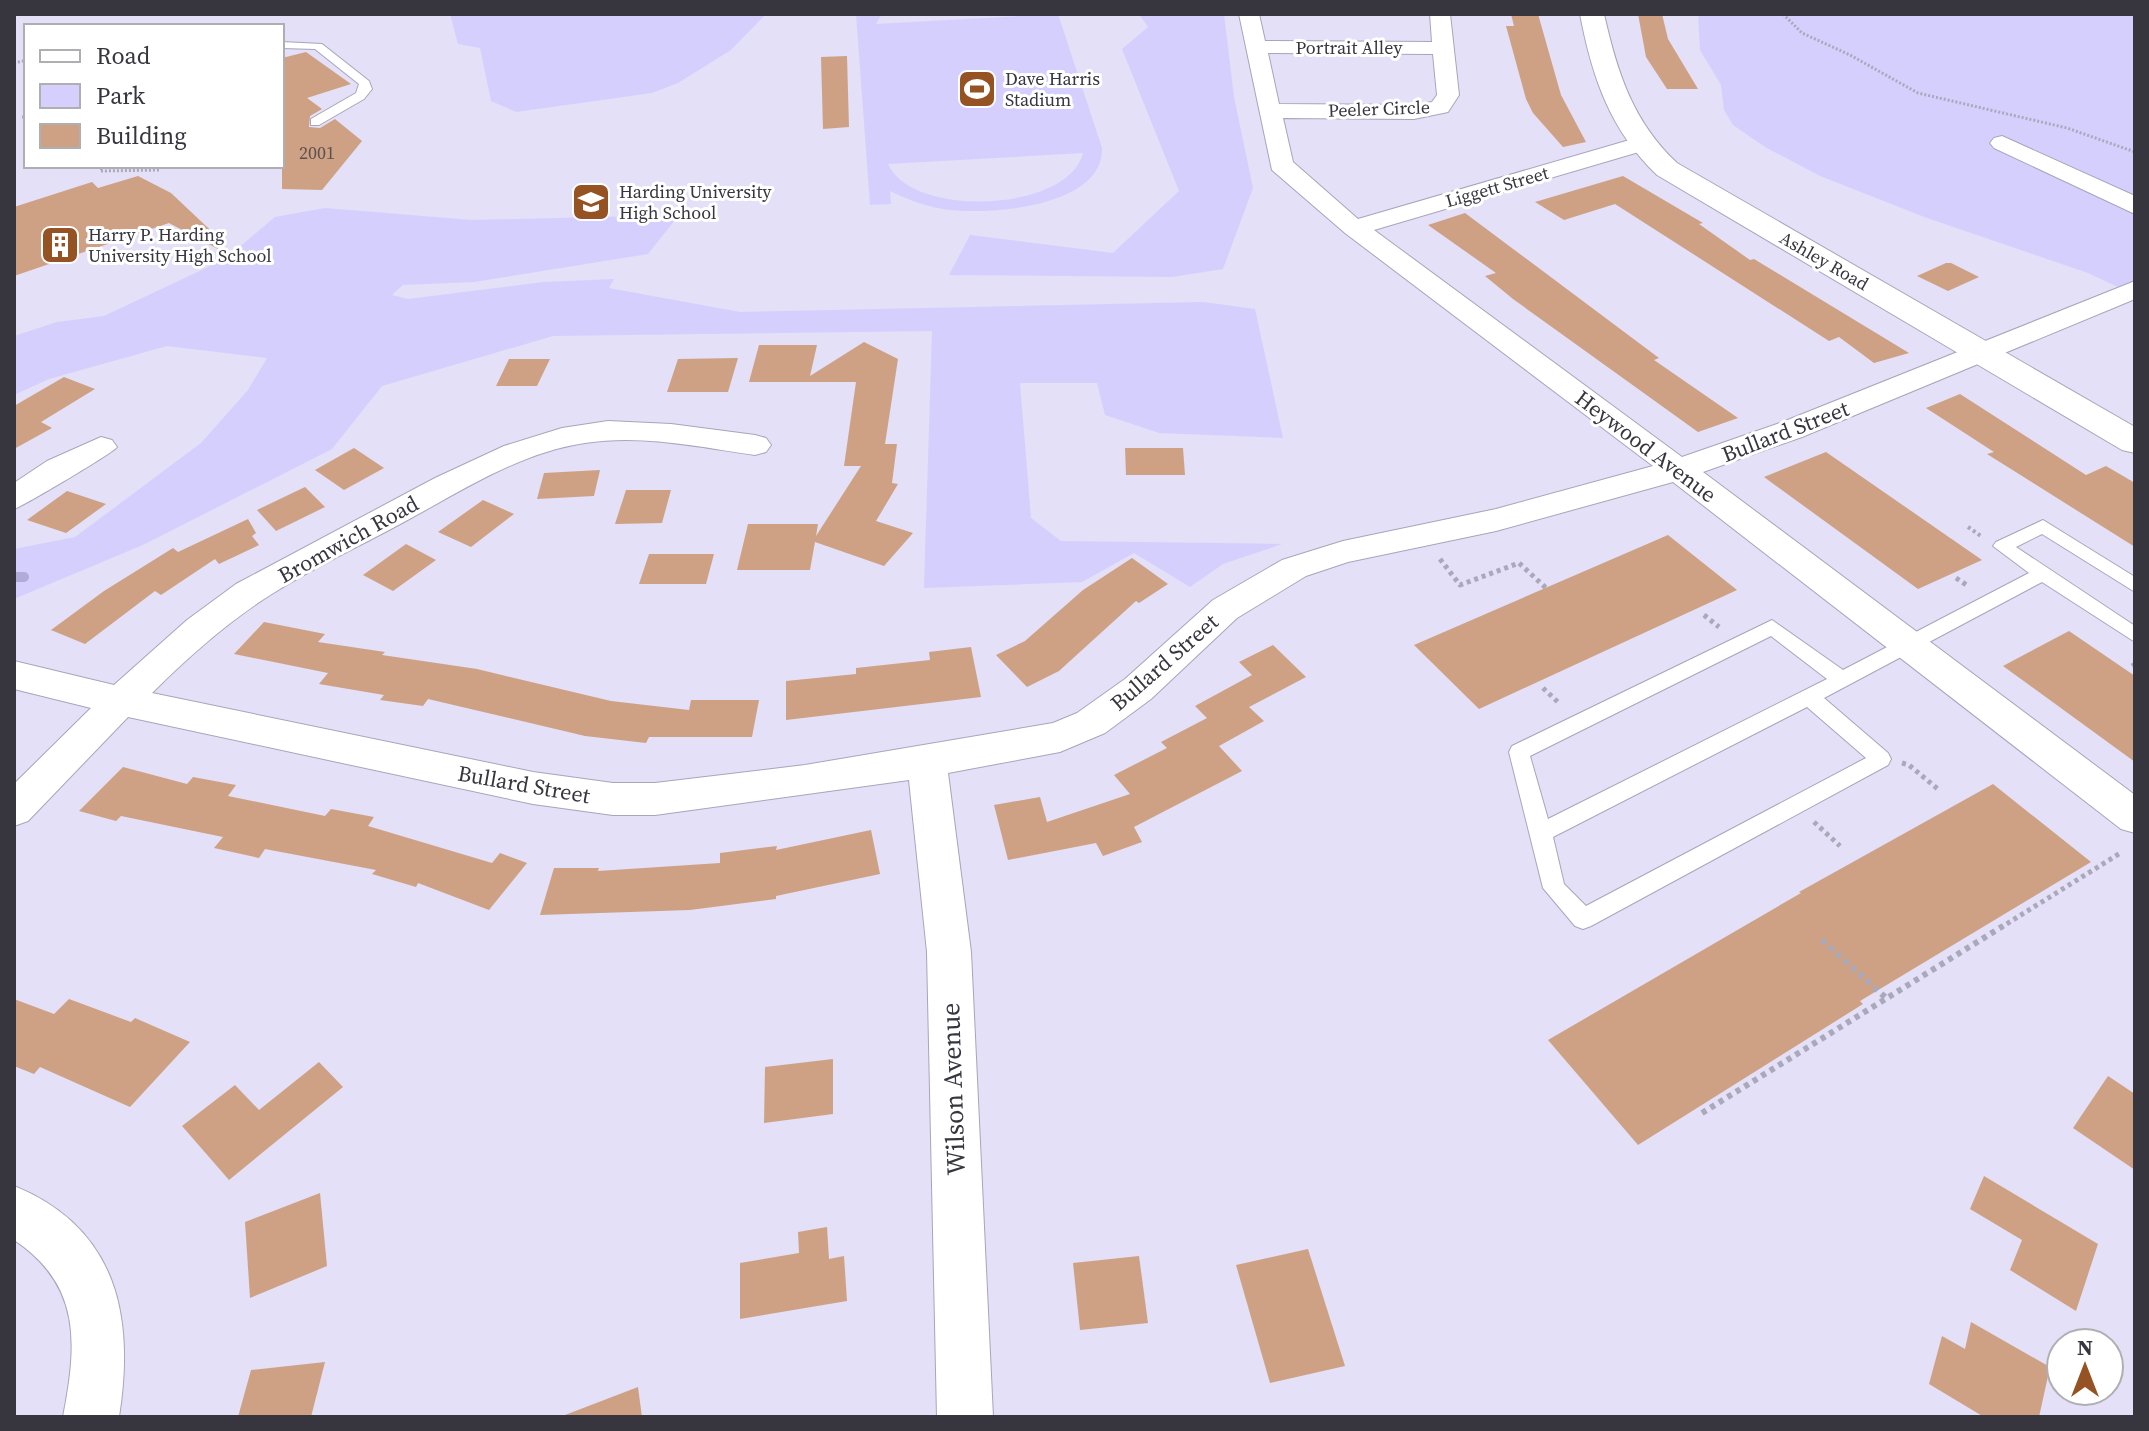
<svg xmlns="http://www.w3.org/2000/svg" width="2149" height="1431" font-family="'Source Serif 4',serif">
	<rect width="100%" height="100%" fill="#e3e0f7"/>
	<!-- green -->
	<g fill="#d5cffe" fill-rule="evenodd">
		<path d="M450,14H766L731,50L678,83L652,93L516,112L491,101L480,48L458,44Z"/>
		<path d="M856,14H882L876,24L1058,14L1102,148C1104,208 985,216 943,209C924,206 907,199 890,191L891,204L870,205ZM1083,153C1068,213 911,218 888,164Z"/>
		<path d="M1139,14H1224L1234,97L1253,188L1223,269L1172,277L949,275L970,235L1113,253L1179,191L1122,49L1148,27Z"/>
		<path d="M1698,14H2135V295L2088,273L1927,218L1820,176L1765,147L1733,125L1724,110L1721,85L1700,50Z"/>
		<path d="M325,208L472,220L679,215L648,254L474,282L403,285L392,295L408,299L544,282L614,279L609,288L740,312L1203,302L1255,309L1283,438L1159,433L1105,415L1097,383H1020L1031,518L1061,541L1282,544L1223,564L1190,587L1134,553L1082,582L924,588L932,331L553,336L382,386L332,449L145,544L14,599V549L75,537L201,443L248,390L267,358L167,346L49,379L14,395V336L57,322L104,316L225,259L275,217Z"/>
	</g>
	<g fill="none" stroke-linecap="round" stroke-linejoin="round">
		<!-- stream -->
		<path stroke="#b2abda" stroke-width="10" d="M14,577H24"/>
	</g>
	<!-- building -->
	<g fill="#cea184">
		<path d="M1511,14H1538L1561,95L1586,142L1563,147L1533,113L1526,99L1506,26H1514Z"/>
		<path d="M1638,14H1662L1668,39L1698,89H1667L1646,57Z"/>
		<path d="M306,52L351,84L307,98L322,109L310,116L309,127L320,128L335,119L362,141L322,190L282,189V58Z"/>
		<path d="M847,56L849,127L823,129L821,57Z"/>
		<path d="M138,176L171,193L223,242L218,249L169,223L14,276V207L92,182L98,188Z"/>
		<path d="M1623,176L1703,223L1699,224L1750,260L1754,259L1909,353L1874,363L1839,337L1829,341L1615,204L1564,220L1535,202Z"/>
		<path d="M1465,213L1659,358L1654,360L1738,418L1698,432L1513,299L1485,276L1496,273L1428,225Z"/>
		<path d="M1946,263H1951L1979,277L1948,291L1917,276Z"/>
		<path d="M864,342L898,359L885,444H897L892,483L898,484L876,521L913,533L884,566L815,542L810,570H737L748,524H818L816,536L861,466H844L856,382H749L759,345H817L810,376Z"/>
		<path d="M738,358L728,392H667L678,359Z"/>
		<path d="M509,359H550L537,386H496Z"/>
		<path d="M64,377L95,389L41,422L52,428L14,449V406Z"/>
		<path d="M1960,394L2086,475L2106,466L2135,483V547L1987,454L1994,452L1926,408Z"/>
		<path d="M354,448L384,468L344,490L315,470Z"/>
		<path d="M1125,448H1183L1185,475H1126Z"/>
		<path d="M1826,452L1982,560L1918,589L1764,477Z"/>
		<path d="M600,470L594,496L537,499L544,473Z"/>
		<path d="M305,487L325,507L276,531L257,510Z"/>
		<path d="M626,490H671L662,523L615,524Z"/>
		<path d="M67,491L106,504L66,533L27,520Z"/>
		<path d="M483,500L514,514L471,547L438,532Z"/>
		<path d="M248,519L256,533L252,536L259,545L219,564L215,559L161,595L155,591L85,644L51,630L104,591L173,548L178,552Z"/>
		<path d="M1668,535L1737,590L1479,709L1414,645Z"/>
		<path d="M406,544L436,560L393,591L363,575Z"/>
		<path d="M649,554H714L706,584H639Z"/>
		<path d="M1132,558L1168,584L1139,603L1136,601L1059,671L1027,687L996,655L1025,641L1083,590Z"/>
		<path d="M264,622L325,634L318,642L385,652L382,655L477,669L611,701L689,710L691,700H759L752,737H649L646,743L585,736L428,699L423,706L380,700L384,695L319,684L328,673L234,654Z"/>
		<path d="M2069,631L2135,676V762L2003,666Z"/>
		<path d="M1273,645L1306,677L1249,707L1264,721L1219,746L1242,771L1134,827L1142,842L1103,856L1096,843L1008,860L994,805L1040,797L1047,822L1130,794L1114,775L1167,748L1161,742L1207,718L1195,706L1252,675L1239,662Z"/>
		<path d="M971,647L981,697L786,720V681L856,674V668L930,660L929,652Z"/>
		<path d="M123,767L187,784L193,777L236,785L228,796L325,816L331,809L374,817L368,826L492,863L500,853L527,863L489,910L418,883L416,887L372,874L376,870L265,849L259,858L214,848L223,837L121,816L116,821L79,811Z"/>
		<path d="M1993,784L2091,862L1860,1001L1863,1004L1638,1145L1548,1040L1801,893L1799,892Z"/>
		<path d="M871,830L880,874L776,896V899L690,910L540,915L554,868H599L598,871L720,863V853L777,846L776,850Z"/>
		<path d="M14,999L54,1014L69,999L131,1022L135,1018L190,1042L130,1107L40,1067L34,1074L14,1066Z"/>
		<path d="M833,1059V1114L764,1123L765,1067Z"/>
		<path d="M319,1062L343,1087L229,1180L182,1126L235,1085L259,1110Z"/>
		<path d="M2108,1076L2135,1094V1170L2073,1128Z"/>
		<path d="M1984,1176L2098,1244L2076,1311L2010,1270L2022,1240L1970,1209Z"/>
		<path d="M320,1193L327,1266L250,1298L245,1222Z"/>
		<path d="M827,1227L829,1259L844,1256L847,1301L740,1319V1263L799,1253L798,1232Z"/>
		<path d="M1308,1249L1345,1366L1270,1383L1236,1265Z"/>
		<path d="M1139,1256L1148,1323L1080,1330L1073,1263Z"/>
		<path d="M1971,1322L2050,1367L2039,1417H1984L1929,1384L1942,1336L1965,1349Z"/>
		<path d="M325,1362L311,1417H238L251,1370Z"/>
		<path d="M638,1387L642,1417H565V1415Z"/>
	</g>
	<g fill="none" stroke-linecap="round" stroke-linejoin="round">
		<defs>
			<g id="lane">
				<path d="M282,42L322,44L369,81L372,89L364,99L319,125H311V119L356,93L359,84L315,49L282,48Z"/>
				<path d="M2043,520L2135,577V592L2042,534L2016,547L2135,626V642L2042,582L1824,698L1888,753L1891,759L1888,765L1591,926L1583,929L1575,926L1543,888L1509,752L1512,746L1772,620L1843,670L2029,573L1993,546L1996,542ZM1771,636L1827,679L1548,819L1530,756ZM1807,707L1866,758L1586,906L1564,884L1553,837Z"/>
			</g>
			<g id="street">
				<path d="M1239,14H1259L1265,41L1432,42L1430,14H1450L1459,95L1448,112L1414,119L1283,118L1293,162L1358,219L1633,139H1649L1653,144L1649,149L1374,230L1682,457L1780,423L2135,281V299L1802,437L1703,472L2135,795V833L2121,829L1673,482L1496,531L1348,562L1306,576L1237,618L1151,699L1105,733L1060,752L948,773L971,952L993,1417H937L927,952L909,780L655,815H613L533,804L128,717L28,821L14,826V784L91,708L14,689V661L114,685L187,620L236,584L435,478L504,446L562,428L608,421L671,424L755,435L766,438L771,445L766,452L755,455C699,447 642,434 585,443C523,452 468,487 413,517C363,545 311,568 264,599C223,626 186,659 152,693L533,772L613,783H655L805,765L1053,723L1077,713L1125,679L1213,600L1282,560L1343,541L1496,509L1653,466L1345,233L1272,170ZM1268,53L1433,54L1437,95L1432,102L1414,105L1279,104Z"/>
				<path d="M2002,136L2135,196V214L1994,148L1990,143L1994,138Z"/>
				<path d="M101,437L112,440L117,447C113,453 23,506 14,509V483L47,461Z"/>
				<path d="M14,1186C117,1228 135,1316 119,1417H63C77,1345 82,1285 14,1240Z"/>
			</g>
			<path id="secondary" d="M1580,14H1604C1617,72 1633,122 1677,163L2135,427V453L2122,450L1657,175C1610,130 1592,77 1580,14Z"/>
		</defs>
		<!-- lane casing -->
		<use href="#lane" stroke="#a8a5ba" stroke-width="2"/>
		<!-- street casing -->
		<use href="#street" stroke="#a8a5ba" stroke-width="2"/>
		<!-- secondary casing -->
		<use href="#secondary" stroke="#a8a5ba" stroke-width="2"/>
		<!-- path-far3 -->
		<g stroke="#aaa8bb" stroke-width="3" stroke-dasharray="2 2" stroke-linecap="butt">
			<path d="M1783,14L1802,33L1850,55L1918,93L2067,128L2135,152"/>
			<path d="M14,63L23,61"/>
			<path d="M22,117H26"/>
			<path d="M105,166L100,171L160,170"/>
		</g>
		<!-- path-far2 -->
		<path stroke="#aaa8bb" stroke-width="4" stroke-dasharray="3 3" stroke-linecap="butt" d="M1968,527L1981,536"/>
		<!-- path-far1 -->
		<g stroke="#aaa8bb" stroke-width="5" stroke-dasharray="4 4" stroke-linecap="butt">
			<path d="M1440,559L1460,585L1519,563L1546,588"/>
			<path d="M1956,578L1968,586"/>
			<path d="M1704,615L1719,627"/>
			<path d="M2132,666L2135,664"/>
			<path d="M1543,688L1560,704"/>
			<path d="M1902,763L1909,765L1939,790"/>
			<path d="M1814,822L1840,846"/>
			<path d="M2000,928L2122,852"/>
		</g>
		<!-- path -->
		<g stroke="#aaa8bb" stroke-width="6" stroke-dasharray="5 5" stroke-linecap="butt">
			<path d="M1822,940L1886,998"/>
			<path d="M1702,1113L2003,926"/>
		</g>
		<!-- lane -->
		<use href="#lane" fill="#fff" fill-rule="evenodd"/>
		<!-- street -->
		<use href="#street" fill="#fff" fill-rule="evenodd"/>
		<!-- secondary -->
		<use href="#secondary" fill="#fff" fill-rule="evenodd"/>
	</g>
	<!-- icons -->
	<defs>
		<symbol id="stadium-square" viewBox="-11 -11 22 22"><rect x="-9" y="-9" width="18" height="18" rx="4" fill="#955222" stroke="#fff"/><path d="M0-5a6.5 5 0 1 0 0 10a6.5 5 0 1 0 0-10ZM-3.5-1.8h7v3.6h-7Z" fill="#fff"/></symbol>
		<symbol id="school-square" viewBox="-11 -11 22 22"><rect x="-9" y="-9" width="18" height="18" rx="4" fill="#955222" stroke="#fff"/><path d="M0-5L7-2L0 1L-7-2ZM-4 1L0 2.5L4 1V4Q0 6-4 4Z" fill="#fff"/></symbol>
		<symbol id="building-square" viewBox="-11 -11 22 22"><rect x="-9" y="-9" width="18" height="18" rx="4" fill="#955222" stroke="#fff"/><path d="M-4-6H4V6H1V3H-1V6H-4ZM-2.5-4.3h1.7v1.8h-1.7ZM.8-4.3h1.7v1.8H.8ZM-2.5-1h1.7V.8h-1.7ZM.8-1h1.7V.8H.8Z" fill="#fff"/></symbol>
	</defs>
	<g fill-rule="evenodd">
		<use href="#stadium-square" x="955" y="67" width="44" height="44"/>
		<use href="#school-square" x="569" y="180" width="44" height="44"/>
		<use href="#building-square" x="38" y="223" width="44" height="44"/>
	</g>
	<g text-anchor="middle" stroke-width="6" stroke-linejoin="round" paint-order="stroke">
		<!-- far-street labels -->
		<g font-size="18" fill="#37363f" stroke="#fff">
			<text x="1349" y="54">Portrait Alley</text>
			<text transform="translate(1379 109) rotate(-2)" y="6">Peeler Circle</text>
			<text transform="translate(1497 187) rotate(-16)" y="6">Liggett Street</text>
			<text transform="translate(1824 261) rotate(30)" y="6">Ashley Road</text>
		</g>
		<!-- far-poi labels -->
		<g font-size="18" fill="#37363f" stroke="#fff" text-anchor="start">
			<text x="1005" y="85">Dave Harris<tspan x="1005" dy="21">Stadium</tspan></text>
			<text x="619" y="198">Harding University<tspan x="619" dy="21">High School</tspan></text>
			<text x="88" y="241">Harry P. Harding<tspan x="88" dy="21">University High School</tspan></text>
		</g>
		<!-- number labels -->
		<g font-size="18" fill="#5d5150">
			<text x="317" y="159">2001</text>
		</g>
		<!-- street labels -->
		<g font-size="22" fill="#37363f" stroke="#fff">
			<text transform="translate(1785 431) rotate(-21)" y="8">Bullard Street</text>
			<text transform="translate(1646 446) rotate(37)" y="8">Heywood Avenue</text>
			<text transform="translate(348 539) rotate(-29)" y="8">Bromwich Road</text>
			<text transform="translate(1164 662) rotate(-41)" y="8">Bullard Street</text>
			<text transform="translate(524 784) rotate(10)" y="8">Bullard Street</text>
		</g>
		<!-- near-street labels -->
		<g font-size="26" fill="#37363f" stroke="#fff">
			<text transform="translate(953 1089) rotate(-92)" y="9">Wilson Avenue</text>
		</g>
	</g>
	<!-- border -->
	<rect width="2149" height="1431" fill="none" stroke="#37363f" stroke-width="32"/>
	<!-- legend -->
	<rect x="24" y="24" width="260" height="144" fill="#ffffff" stroke="#afafb2" stroke-width="2"/>
	<rect x="40" y="50" width="40" height="12" fill="#ffffff" stroke="#afafb2" stroke-width="2"/>
	<text x="96" y="64" font-size="24" fill="#37363f">Road</text>
	<rect x="40" y="84" width="40" height="24" fill="#d5cffe" stroke="#afafb2" stroke-width="2"/>
	<text x="96" y="104" font-size="24" fill="#37363f">Park</text>
	<rect x="40" y="124" width="40" height="24" fill="#cea184" stroke="#afafb2" stroke-width="2"/>
	<text x="96" y="144" font-size="24" fill="#37363f">Building</text>
	<!-- north arrow -->
	<g transform="translate(2085 1367)"><circle r="38" fill="#ffffff" stroke="#afafb2" stroke-width="2"/>
	<path d="M0-6L14 30L0 20L-14 30Z" fill="#955222"/>
	<text y="-12" font-size="22" font-weight="bold" text-anchor="middle" fill="#37363f">N</text>
	</g>
</svg>
